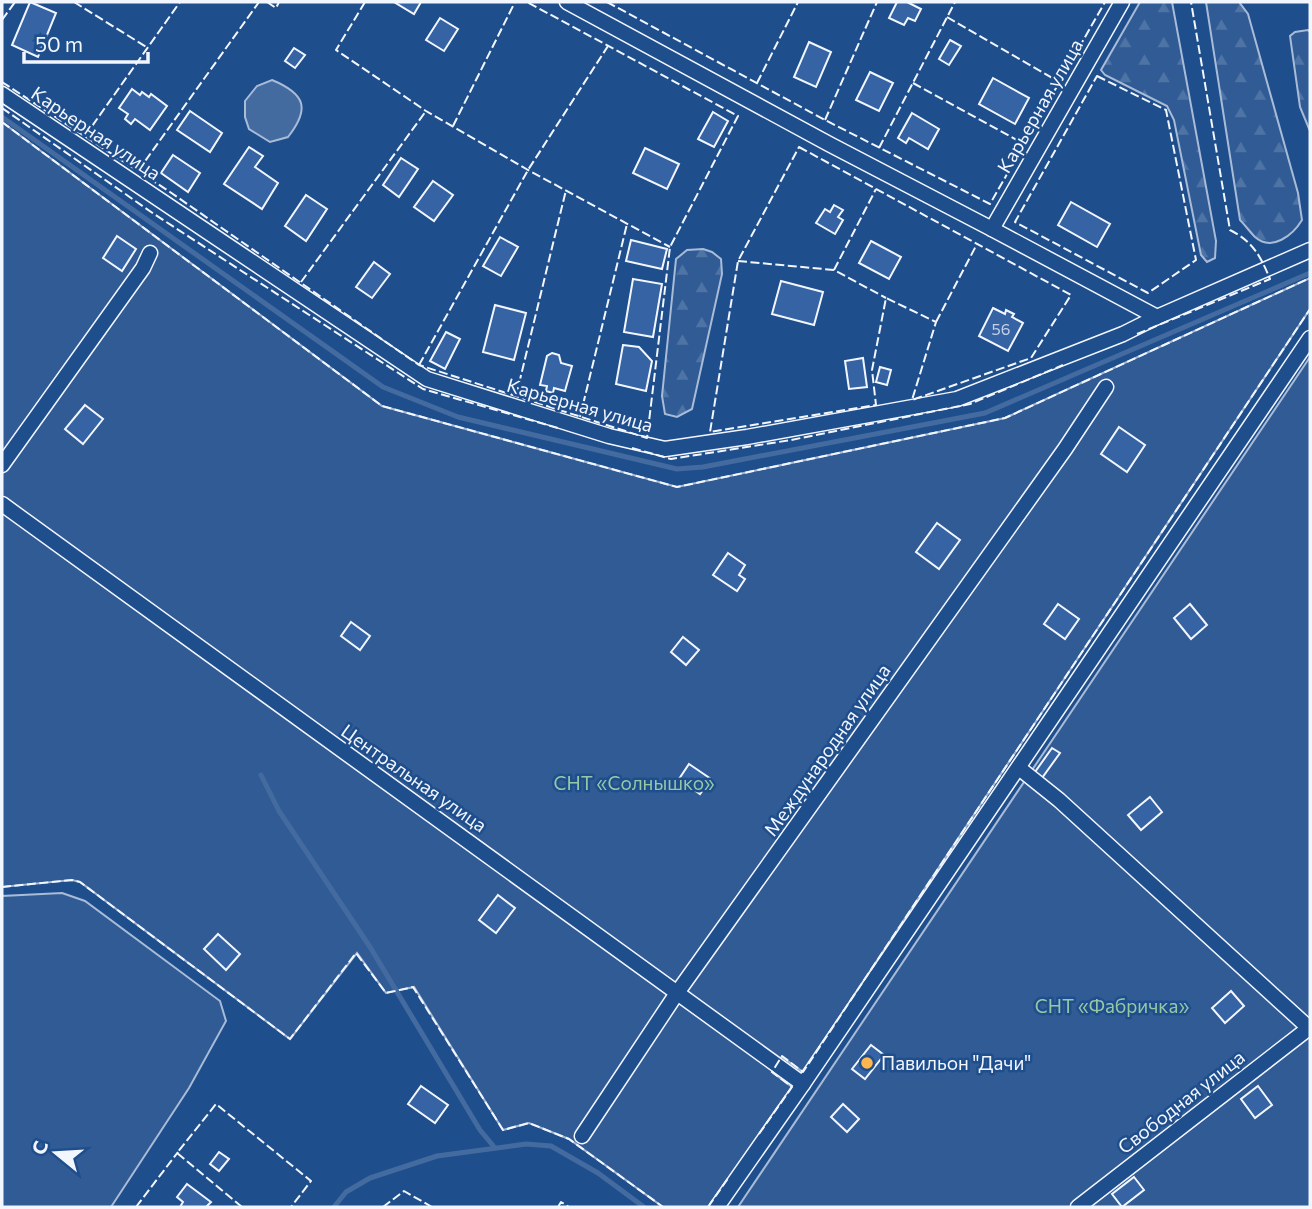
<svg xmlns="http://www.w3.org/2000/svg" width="1312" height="1209" font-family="Commissioner,sans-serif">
	<defs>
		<pattern id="forest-firs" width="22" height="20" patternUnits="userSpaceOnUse" patternTransform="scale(1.75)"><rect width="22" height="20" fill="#305b95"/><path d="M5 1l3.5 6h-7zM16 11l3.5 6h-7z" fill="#4e73a5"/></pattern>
	</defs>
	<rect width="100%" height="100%" fill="#1f4e8c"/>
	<!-- built -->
	<g fill="#305b95" stroke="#a8bbd7" stroke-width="2">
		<path d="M2,122L382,406L677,487L1005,418L1310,278V309L803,1072L782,1057L776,1065L772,1072L792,1087L708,1207H663L569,1139L529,1123L503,1130L414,987L386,993L357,953L290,1039L80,882L72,880L2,887Z"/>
		<path d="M1310,357V1207H738Z"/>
		<path d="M62,893L85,901L220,1001L226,1021L189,1088L111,1207H2V896Z"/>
	</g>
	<!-- forest -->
	<g fill="url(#forest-firs)" stroke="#a8bbd7" stroke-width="2">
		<path d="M1140,2H1172L1216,241L1215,258L1207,262L1201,255L1174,120L1167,106L1105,75L1101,70Z"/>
		<path d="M1206,2H1239L1248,14L1298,193L1302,220C1293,235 1272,252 1255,237C1250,232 1245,225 1240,220Z"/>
		<path d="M1308,30L1310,32V131L1300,107L1290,36L1295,32Z"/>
		<path d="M703,249L712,252L721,259L722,274L692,409L677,417L665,414L662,396L676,259L687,250Z"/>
	</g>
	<!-- water -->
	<path fill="#446ba0" stroke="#a8bbd7" stroke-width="2" d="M272,80C306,94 310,109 288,137L270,142L249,129L245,117V101L257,86Z"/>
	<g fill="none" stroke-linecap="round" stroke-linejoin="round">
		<!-- stream -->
		<g stroke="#446ba0" stroke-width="5">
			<path d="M2,117L383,387L458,417L677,469L703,467L985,413L1310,273"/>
			<path d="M261,775L279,811L370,947L480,1130L495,1148"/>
			<path d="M334,1207L346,1192L370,1178L437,1156L526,1144L551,1146L598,1173L644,1207"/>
		</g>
	</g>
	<!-- building -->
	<g fill="#3563a3" stroke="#f2f6ff" stroke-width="2">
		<path d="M30,2L56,13L38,57L12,45Z"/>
		<path d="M394,2H421L414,14Z"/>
		<path d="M897,2H907L921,9L915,21L908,18L904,25L889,18Z"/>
		<path d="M440,18L458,29L444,51L426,40Z"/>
		<path d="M950,40L961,46L949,65L939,59Z"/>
		<path d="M809,42L831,52L816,87L794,77Z"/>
		<path d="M294,48L305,55L295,68L285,61Z"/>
		<path d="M870,72L893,83L879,111L856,100Z"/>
		<path d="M993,78L1029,98L1015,124L979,104Z"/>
		<path d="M132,89L140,95L142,92L149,97L151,94L167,106L150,130L135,119L131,124L125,119L128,114L119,108Z"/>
		<path d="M190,111L222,133L210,152L177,130Z"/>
		<path d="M713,112L728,121L714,147L698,139Z"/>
		<path d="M912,113L939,129L928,149L909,138L906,143L898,138Z"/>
		<path d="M249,147L263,156L255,167L278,183L262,209L224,184Z"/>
		<path d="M645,148L679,164L667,189L633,173Z"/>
		<path d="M173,155L200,173L188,192L161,173Z"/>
		<path d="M401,158L418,169L399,197L383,185Z"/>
		<path d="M433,181L453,195L434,221L414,207Z"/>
		<path d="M306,195L327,209L306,241L285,226Z"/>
		<path d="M1071,202L1110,224L1097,247L1058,225Z"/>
		<path d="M834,205L843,210L838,217L843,220L835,234L816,223L825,209L830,212Z"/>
		<path d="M117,236L136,249L122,271L103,258Z"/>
		<path d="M500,237L518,247L501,276L483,266Z"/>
		<path d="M631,240L667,249L662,269L626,261Z"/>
		<path d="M871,241L901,257L889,279L859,263Z"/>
		<path d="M374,262L390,274L372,298L356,287Z"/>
		<path d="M633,279L662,284L653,337L624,332Z"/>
		<path d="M781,281L823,292L814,325L772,314Z"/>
		<path d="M495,305L526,313L514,360L483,352Z"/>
		<path d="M993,308L1005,314L1006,310L1014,314L1012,317L1023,323L1008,351L979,336Z"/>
		<path d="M446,332L460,339L445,369L430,361Z"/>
		<path d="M623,345L639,347L652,361L646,391L616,384Z"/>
		<path d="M552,353L559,355L561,363L572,366L565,391L554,388L553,393L546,391L547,386L540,385L547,356Z"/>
		<path d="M863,358L867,387L849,389L845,361Z"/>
		<path d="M880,367L891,370L887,385L876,382Z"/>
		<path d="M85,405L103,419L83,444L65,429Z"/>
		<path d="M1119,427L1145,445L1127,472L1101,454Z"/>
		<path d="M937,523L960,540L939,569L916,552Z"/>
		<path d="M728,553L745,565L739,575L745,579L737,591L713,575Z"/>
		<path d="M1058,604L1079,619L1065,639L1044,624Z"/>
		<path d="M1190,604L1207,625L1191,639L1174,618Z"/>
		<path d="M351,622L370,636L360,650L341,636Z"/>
		<path d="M683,637L699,650L686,665L671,652Z"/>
		<path d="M1052,748L1060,753L1042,778L1035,772Z"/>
		<path d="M689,764L711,779L700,794L679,779Z"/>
		<path d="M1150,797L1162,812L1141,830L1128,815Z"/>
		<path d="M498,895L515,908L496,933L479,920Z"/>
		<path d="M218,934L240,954L226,970L204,949Z"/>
		<path d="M1231,991L1244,1006L1225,1023L1212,1008Z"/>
		<path d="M871,1045L884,1055L865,1079L852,1069Z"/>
		<path d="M421,1086L448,1105L435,1123L408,1104Z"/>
		<path d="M1258,1086L1272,1105L1255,1118L1241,1099Z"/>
		<path d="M843,1104L859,1119L847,1132L831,1117Z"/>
		<path d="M219,1152L229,1159L219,1171L210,1164Z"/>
		<path d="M1134,1177L1144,1190L1122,1207L1112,1194Z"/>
		<path d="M187,1184L211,1202L206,1207H180L183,1202L177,1197Z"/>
	</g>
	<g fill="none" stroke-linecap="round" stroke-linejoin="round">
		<defs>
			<g id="street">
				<path d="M567,2L829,144L992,229"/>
				<path d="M1122,2L992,229L1157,317"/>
				<path d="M2,94L427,379L609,436L665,449L747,437L957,399L1123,334L1157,317L1310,250"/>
				<path d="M2,465L143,268L150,253"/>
				<path d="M2,504L803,1084"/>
				<path d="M1019,768L1059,800L1309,1028L1078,1207"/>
				<path d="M582,1136L677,993L1065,449L1106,387"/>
				<path d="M717,1207L803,1084L1310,338"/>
			</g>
		</defs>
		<!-- street casing -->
		<use href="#street" stroke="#f2f6ff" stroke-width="17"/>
		<!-- street -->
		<use href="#street" stroke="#1f4e8c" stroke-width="14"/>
		<!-- fence -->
		<g stroke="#f2f6ff" stroke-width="2" stroke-dasharray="9 3.5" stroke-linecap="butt">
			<path d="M74,2L148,48"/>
			<path d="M267,2L276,8L279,2"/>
			<path d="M365,2L336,50L426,111L528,170L670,247"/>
			<path d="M607,2L825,120L990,204L1105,2"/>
			<path d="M947,17L1059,82"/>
			<path d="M2,20L15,2"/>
			<path d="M1097,76L1166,110L1196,260L1148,293L1015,222Z"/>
			<path d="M2,82L170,192L419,365L647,438L670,247L738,116L527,2"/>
			<path d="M757,83L798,2"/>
			<path d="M913,83L1024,144"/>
			<path d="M2,108L154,214L423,389L558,428"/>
			<path d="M825,120L877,2"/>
			<path d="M2,122L382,406L677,487L1005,418L1310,278"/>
			<path d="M453,126L515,2"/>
			<path d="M85,136L180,2"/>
			<path d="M799,147L1071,295L1031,358L912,400L936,322L886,298L872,370L876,405L710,432L738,261Z"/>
			<path d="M879,148L955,2"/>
			<path d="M138,171L259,2"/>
			<path d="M738,261L834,270L886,298"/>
			<path d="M834,270L876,189"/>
			<path d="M301,282L426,111"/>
			<path d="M936,322L977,244"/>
			<path d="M1137,334L1270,279C1260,255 1253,242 1230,230L1191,2"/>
			<path d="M419,365L528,170L608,46"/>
			<path d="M516,396L566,190"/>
			<path d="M580,417L627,224"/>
			<path d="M632,448L671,459L791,440L970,404L1063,365"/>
			<path d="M2,887L72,880L80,882L290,1039L356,953L386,993L413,987L503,1130L529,1123L569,1139L663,1207"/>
			<path d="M759,1134L792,1087L772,1072L782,1056L803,1072L1310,309"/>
			<path d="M136,1207L178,1152"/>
			<path d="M242,1207L177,1153L216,1104L311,1181L291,1207"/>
			<path d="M383,1207L404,1191L432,1207"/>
			<path d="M558,1207L561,1202L569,1207"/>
			<path d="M708,1207L729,1177"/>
		</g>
	</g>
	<!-- markers -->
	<circle fill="#ffb74d" stroke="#1f4e8c" stroke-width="2.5" cx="867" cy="1063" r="7"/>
	<g text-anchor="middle" stroke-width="5" stroke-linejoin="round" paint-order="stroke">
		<!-- number labels -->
		<g font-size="16" fill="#c3d1e8">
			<text x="1001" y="335">56</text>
		</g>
		<!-- street labels -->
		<g font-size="19" fill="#f2f6ff" stroke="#1f4e8c">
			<text transform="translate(1040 106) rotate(-60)" y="7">Карьерная улица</text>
			<text transform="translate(96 133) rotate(34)" y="7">Карьерная улица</text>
			<text transform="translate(580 405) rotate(16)" y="7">Карьерная улица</text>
			<text transform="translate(827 750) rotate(-55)" y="7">Международная улица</text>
			<text transform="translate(414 778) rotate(35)" y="7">Центральная улица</text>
			<text transform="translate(1181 1102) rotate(-38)" y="7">Свободная улица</text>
		</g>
		<!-- park labels -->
		<g font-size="19" fill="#97c8a6" stroke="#1f4e8c">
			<text x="634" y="790">СНТ «Солнышко»</text>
			<text x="1112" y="1013">СНТ «Фабричка»</text>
		</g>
		<!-- poi labels -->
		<g font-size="19" fill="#f2f6ff" stroke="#1f4e8c" text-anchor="start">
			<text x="881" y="1070">Павильон "Дачи"</text>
		</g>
	</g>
	<!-- border -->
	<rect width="1312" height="1209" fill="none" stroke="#f2f6ff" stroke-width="7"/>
	<!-- north arrow -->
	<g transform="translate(56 1153) rotate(288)" stroke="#1f4e8c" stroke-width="5" paint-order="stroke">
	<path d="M0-5L12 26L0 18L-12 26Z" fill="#f2f6ff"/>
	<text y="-10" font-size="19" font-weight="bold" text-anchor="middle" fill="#f2f6ff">С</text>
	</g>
	<!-- scale -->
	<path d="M24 52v10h124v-10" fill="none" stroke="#f2f6ff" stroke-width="3.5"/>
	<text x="35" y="52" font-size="21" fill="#f2f6ff" stroke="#1f4e8c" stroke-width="5" paint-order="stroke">50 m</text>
</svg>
